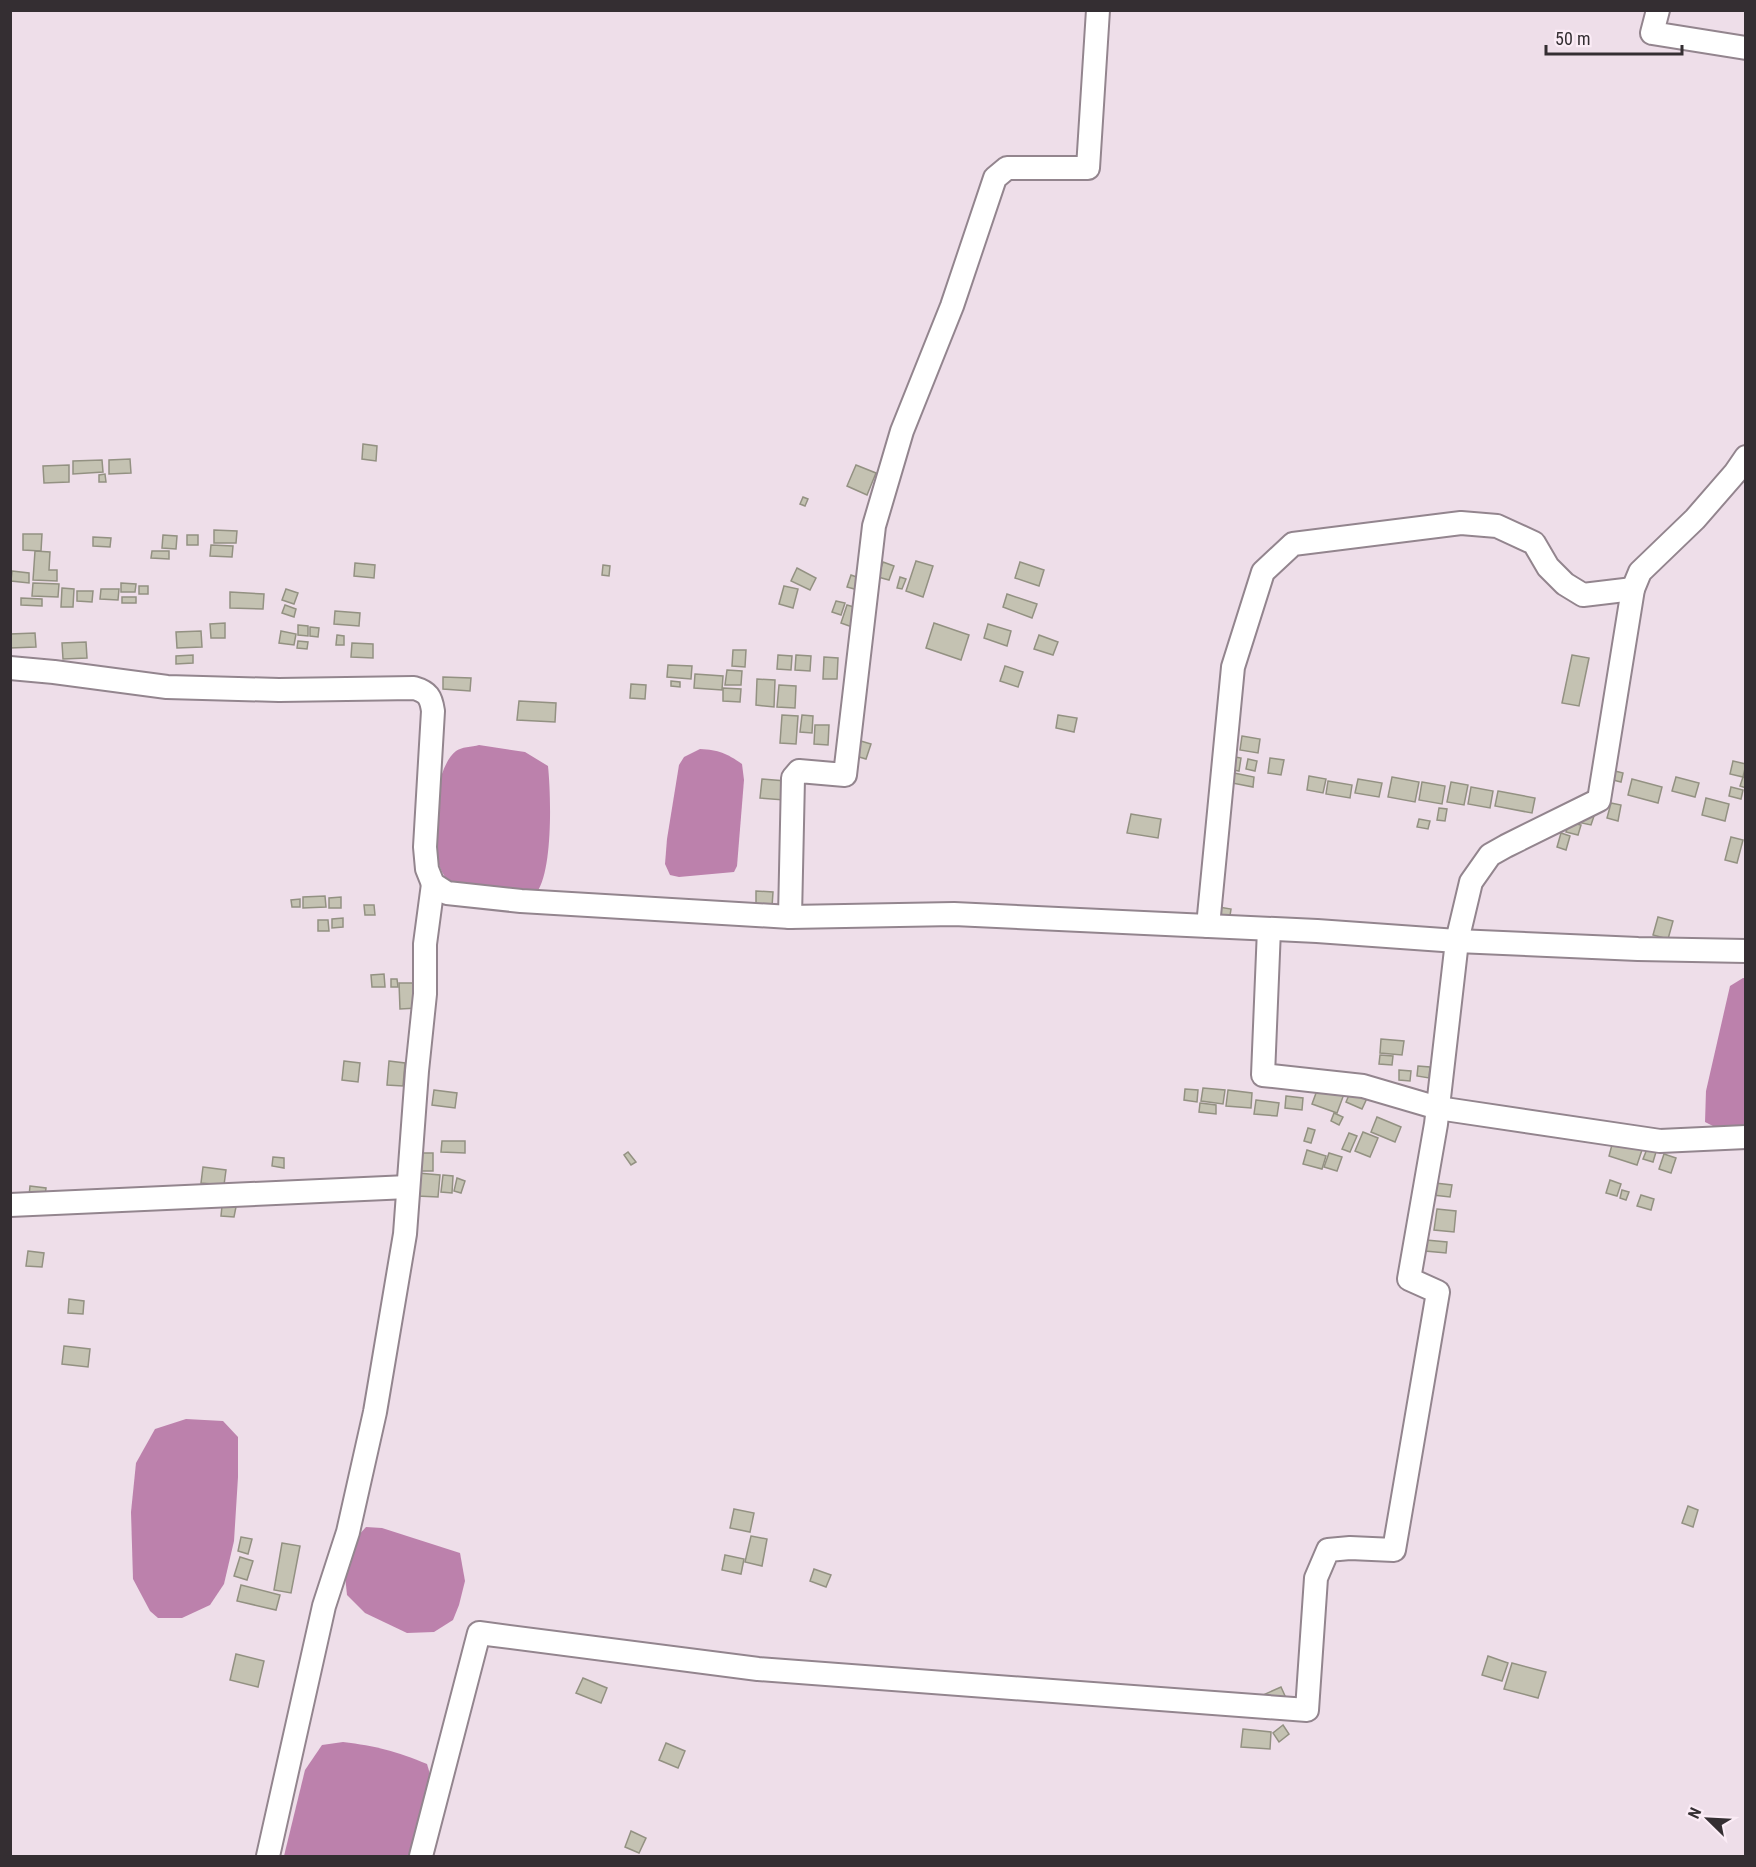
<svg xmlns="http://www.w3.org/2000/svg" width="1756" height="1867" font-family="'Roboto Condensed',sans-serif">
	<rect width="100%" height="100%" fill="#eedee9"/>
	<!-- water -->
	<g fill="#bc81ac">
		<path d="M479,745L525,752L548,766C551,795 553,869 537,892L453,887C450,883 445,878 442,872C429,846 432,770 456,751C461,747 472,747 479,745Z"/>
		<path d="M700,749C719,750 726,753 742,764L744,780L737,866L734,872L679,877L670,875L665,864L667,839L679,765L684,757Z"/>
		<path d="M1743,978H1745V1125L1715,1127L1705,1122L1706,1091L1730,986Z"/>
		<path d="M186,1419L223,1421L238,1437V1477L234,1541L224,1584L210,1605L182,1618H158L150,1611L133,1579L131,1512L136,1463L155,1429Z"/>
		<path d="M366,1527L382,1528L460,1553L465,1581L459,1605L453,1620L434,1632L407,1633L365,1613L347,1595L345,1576L357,1537Z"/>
		<path d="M343,1742C376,1746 396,1751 427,1764L432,1781L413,1856H284L305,1770L322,1745Z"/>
	</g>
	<!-- building -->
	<g fill="#c4c2b2" stroke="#939182" stroke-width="1.5">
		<path d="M363,444L377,446L376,461L362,459Z"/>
		<path d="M130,459L131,473L109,474V460Z"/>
		<path d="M102,460L103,472L73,474V461Z"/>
		<path d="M69,465V482L44,483L43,466Z"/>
		<path d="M856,465L876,473L867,495L847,486Z"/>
		<path d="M105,474L106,482H99V475Z"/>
		<path d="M803,497L808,499L805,506L800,504Z"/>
		<path d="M214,530L237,531L236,543H214Z"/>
		<path d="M23,534H42L41,551L23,550Z"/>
		<path d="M163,535L177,536L176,549L162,548Z"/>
		<rect x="187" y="535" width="11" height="10"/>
		<path d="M93,537L111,538L110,547L93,546Z"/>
		<path d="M211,545L233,546L232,557L210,556Z"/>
		<path d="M35,551L50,552L49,570H57V581L33,580Z"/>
		<path d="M152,551H169V559L151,558Z"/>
		<path d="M916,561L933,566L923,597L906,591Z"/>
		<path d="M883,562L894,566L889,580L878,577Z"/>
		<path d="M1020,562L1044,570L1039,586L1015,578Z"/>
		<path d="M355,563L375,565L374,578L354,576Z"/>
		<path d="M603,565L610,566L609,576L602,575Z"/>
		<path d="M797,568L816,578L810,590L791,581Z"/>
		<path d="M12,571L29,573V583L11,581Z"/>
		<path d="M851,575L862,579L858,590L847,587Z"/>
		<path d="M900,577L906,579L902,589L897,588Z"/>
		<path d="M33,583L59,584L58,597L32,596Z"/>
		<path d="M121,583L136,584L135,592H121Z"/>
		<rect x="139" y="586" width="9" height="8"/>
		<path d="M784,586L798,589L793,608L779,604Z"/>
		<path d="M62,588L74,589L73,607H61Z"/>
		<path d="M101,589H119L118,600L100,599Z"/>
		<path d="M286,589L298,593L294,604L282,600Z"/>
		<path d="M77,591H93L92,602L77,601Z"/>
		<path d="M230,592L264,594L263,609L230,608Z"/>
		<path d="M1007,594L1037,604L1032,618L1003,607Z"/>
		<rect x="122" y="597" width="14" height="6"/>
		<path d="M21,598L42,599V606L21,605Z"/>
		<path d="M836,601L845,603L841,615L832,612Z"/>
		<path d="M285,605L296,609L294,617L282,613Z"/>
		<path d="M847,605L861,609L855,628L841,623Z"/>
		<path d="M335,611L360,613L359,626L334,624Z"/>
		<path d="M225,623V638H211L210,624Z"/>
		<path d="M934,623L969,635L961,660L926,648Z"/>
		<path d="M988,624L1011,631L1007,646L984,638Z"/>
		<path d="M298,625L308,626V636L298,635Z"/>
		<path d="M310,627L319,628L318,637L310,636Z"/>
		<path d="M201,631L202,647L177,648L176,632Z"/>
		<path d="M281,631L296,634L294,645L279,643Z"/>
		<path d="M35,633L36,647L10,648V634Z"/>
		<path d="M337,635L344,636V645H336Z"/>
		<path d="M1039,635L1058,642L1053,655L1034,649Z"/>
		<path d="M298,641L308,642L307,649L297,648Z"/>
		<path d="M86,642L87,658L63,659L62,643Z"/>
		<path d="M352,643L373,644V658L351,657Z"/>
		<path d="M733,650H746L745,667L732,666Z"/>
		<path d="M193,655V663L176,664V656Z"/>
		<path d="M778,655L792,656L791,670L777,669Z"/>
		<path d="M796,655L811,656L810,671L795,670Z"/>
		<path d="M1572,655L1589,658L1579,706L1562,703Z"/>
		<path d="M824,657L838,658L837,679H823Z"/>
		<path d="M668,665L692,666L691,679L667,677Z"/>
		<path d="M1005,666L1023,672L1018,687L1000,681Z"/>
		<path d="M727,670L742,671L741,685H725Z"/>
		<path d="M695,674L723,676L722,690L694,688Z"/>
		<path d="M443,677L471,678L470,691L443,689Z"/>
		<path d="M757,679L775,680L774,707L756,705Z"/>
		<path d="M671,681L680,682V687L671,686Z"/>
		<path d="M631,684L646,685L645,699L630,698Z"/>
		<path d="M779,685L796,686L795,708L777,707Z"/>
		<path d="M723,688L741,689L740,702L723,701Z"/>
		<path d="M519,701L556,703L555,722L517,720Z"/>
		<path d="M782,715L798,716L796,744L780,743Z"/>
		<path d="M802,715L813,716L812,733L800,732Z"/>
		<path d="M1058,715L1077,718L1074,732L1056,728Z"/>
		<path d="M815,725H829L828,745L814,744Z"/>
		<path d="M1242,736L1260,739L1258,753L1240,750Z"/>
		<path d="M854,739L871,744L866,759L849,754Z"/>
		<path d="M1230,756L1241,758L1239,771L1228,769Z"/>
		<path d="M1270,758L1284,760L1281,775L1268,773Z"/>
		<path d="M1248,759L1257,761L1255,771L1246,769Z"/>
		<path d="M1733,761L1746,764L1743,777L1730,774Z"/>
		<path d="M1615,771L1623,773L1621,782L1613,780Z"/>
		<path d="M1234,773L1254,777L1253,787L1232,783Z"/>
		<path d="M1309,776L1326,779L1323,793L1307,790Z"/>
		<path d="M1392,777L1419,782L1415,802L1388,797Z"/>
		<path d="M1676,777L1699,783L1695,797L1672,791Z"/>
		<path d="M1743,777L1746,778V788L1740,786Z"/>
		<path d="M762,779L786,781L784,800L760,798Z"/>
		<path d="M1358,779L1382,783L1379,797L1355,793Z"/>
		<path d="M1632,779L1662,787L1658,803L1628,795Z"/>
		<path d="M1328,781L1352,785L1350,798L1326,794Z"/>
		<path d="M1422,782L1445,786L1442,804L1419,800Z"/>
		<path d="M1451,782L1468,785L1464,805L1447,802Z"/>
		<path d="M1471,787L1493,791L1490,808L1468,804Z"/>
		<path d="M1731,787L1743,790L1741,799L1729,796Z"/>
		<path d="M1498,791L1535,798L1532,813L1495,806Z"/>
		<path d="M1706,798L1729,804L1725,821L1702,815Z"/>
		<path d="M1611,803L1621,805L1618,821L1607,818Z"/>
		<path d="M1439,808L1447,809L1445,821L1437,820Z"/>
		<path d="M1579,812L1594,816L1591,825L1577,822Z"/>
		<path d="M1131,814L1161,819L1158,838L1127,833Z"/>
		<path d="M1419,819L1430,821L1428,829L1417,827Z"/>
		<path d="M1569,822L1581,825L1578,835L1566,832Z"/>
		<path d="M1561,833L1570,836L1566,850L1557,847Z"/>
		<path d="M1731,837L1743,840L1737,863L1725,860Z"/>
		<path d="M756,891L773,892L772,907L756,906Z"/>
		<path d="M325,896L326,907L303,908V897Z"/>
		<path d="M341,897V908H329V898Z"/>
		<path d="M300,899V907H292L291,900Z"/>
		<path d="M364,905H374L375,915H365Z"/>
		<path d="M1213,906L1231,909L1229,922L1211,918Z"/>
		<path d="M1658,917L1673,921L1668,939L1653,935Z"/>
		<path d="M343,918V927L332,928V919Z"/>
		<path d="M318,920H328L329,931H318Z"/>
		<path d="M384,974L385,987H372L371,975Z"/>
		<path d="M391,979H397L398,987H391Z"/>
		<path d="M399,983H417L418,1008L400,1009Z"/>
		<path d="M1381,1039L1404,1041L1402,1055L1380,1053Z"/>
		<path d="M1380,1055L1393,1056L1392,1065L1379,1064Z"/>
		<path d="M344,1061L360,1063L358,1082L342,1080Z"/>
		<path d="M389,1061L405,1063L403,1086L387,1085Z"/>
		<path d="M1418,1066L1430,1067L1429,1078L1417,1076Z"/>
		<path d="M1399,1070L1411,1071L1410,1081L1399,1080Z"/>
		<path d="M1319,1085L1344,1094L1337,1113L1312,1104Z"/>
		<path d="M1203,1088L1225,1090L1223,1104L1201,1101Z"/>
		<path d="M1352,1088L1368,1096L1362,1109L1346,1102Z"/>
		<path d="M1185,1089L1198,1090L1197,1102L1184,1100Z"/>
		<path d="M434,1090L457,1093L455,1108L432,1105Z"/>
		<path d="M1228,1090L1252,1093L1251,1108L1226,1106Z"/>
		<path d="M1286,1096L1303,1098L1302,1110L1285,1108Z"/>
		<path d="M1256,1100L1279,1103L1277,1116L1254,1114Z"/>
		<path d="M1200,1103L1216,1105V1114L1199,1112Z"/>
		<path d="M1334,1113L1343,1117L1339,1125L1331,1121Z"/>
		<path d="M1377,1117L1401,1127L1395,1142L1371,1132Z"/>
		<path d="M1308,1128L1315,1130L1311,1143L1304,1141Z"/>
		<path d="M1363,1132L1378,1138L1370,1157L1355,1151Z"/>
		<path d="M1349,1133L1357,1136L1350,1152L1342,1149Z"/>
		<path d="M442,1141H465V1153L441,1152Z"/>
		<path d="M1613,1141L1642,1150L1637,1165L1609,1156Z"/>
		<path d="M1647,1149L1656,1152L1653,1162L1643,1159Z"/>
		<path d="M1307,1150L1326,1156L1322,1169L1303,1164Z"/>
		<path d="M628,1152L636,1162L631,1165L624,1155Z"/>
		<rect x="419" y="1153" width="14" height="18"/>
		<path d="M1329,1153L1342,1157L1337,1171L1324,1167Z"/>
		<path d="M1664,1154L1676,1158L1671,1173L1659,1169Z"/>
		<path d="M273,1157L284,1158V1168L272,1166Z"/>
		<path d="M203,1167L226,1170L224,1185L201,1183Z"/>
		<path d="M418,1173L440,1175L438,1197L417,1196Z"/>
		<path d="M443,1175L453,1176L452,1193L441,1192Z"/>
		<path d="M457,1178L465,1181L461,1193L454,1191Z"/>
		<path d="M1610,1180L1621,1184L1617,1196L1606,1193Z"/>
		<path d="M1435,1183L1452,1185L1450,1197L1433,1195Z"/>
		<path d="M30,1186L46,1188L45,1197L29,1196Z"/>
		<path d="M1622,1190L1629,1192L1626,1200L1620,1198Z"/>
		<path d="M1641,1195L1654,1199L1651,1210L1637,1206Z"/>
		<path d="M222,1206L236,1207L234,1217L221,1216Z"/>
		<path d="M1437,1209L1456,1211L1454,1232L1434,1230Z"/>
		<path d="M1426,1240L1447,1242L1446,1253L1425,1251Z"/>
		<path d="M28,1251L44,1253L42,1267L26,1266Z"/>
		<path d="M69,1299L84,1301L83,1314L68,1313Z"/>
		<path d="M64,1346L90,1349L88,1367L62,1364Z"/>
		<path d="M1688,1506L1698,1510L1693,1527L1682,1523Z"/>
		<path d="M734,1509L754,1513L750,1532L730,1528Z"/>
		<path d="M751,1536L767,1539L762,1566L745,1562Z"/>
		<path d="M241,1537L252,1539L248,1554L238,1551Z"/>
		<path d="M282,1543L300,1546L291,1593L274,1590Z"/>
		<path d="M725,1555L744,1559L741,1574L722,1570Z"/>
		<path d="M240,1557L253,1561L247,1580L234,1576Z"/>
		<path d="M814,1569L831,1575L826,1587L810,1581Z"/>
		<path d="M241,1585L280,1595L276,1610L237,1601Z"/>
		<path d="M236,1654L264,1661L258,1687L230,1680Z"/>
		<path d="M1488,1656L1508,1663L1502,1681L1482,1675Z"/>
		<path d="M1512,1663L1546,1672L1538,1698L1504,1689Z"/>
		<path d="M583,1678L607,1688L601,1703L576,1693Z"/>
		<path d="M1281,1687L1286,1698L1268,1705L1263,1695Z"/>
		<path d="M1283,1725L1289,1734L1279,1742L1273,1733Z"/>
		<path d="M1243,1729L1271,1732L1270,1749L1241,1747Z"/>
		<path d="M666,1743L685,1751L678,1768L659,1760Z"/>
		<path d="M631,1831L646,1838L639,1853L625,1847Z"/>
	</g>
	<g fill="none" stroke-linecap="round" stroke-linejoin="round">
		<defs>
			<g id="minor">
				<path d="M1658,10L1652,33L1746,48"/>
				<path d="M10,668L54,672L167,687L279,690L414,688C428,692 431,697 433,711L425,847L427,869L433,884L447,893L521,901L790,917L954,914L1317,931L1457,941L1638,949L1746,951"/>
				<path d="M790,917L793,778L799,771L845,775L874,526L902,431L952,306L995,178L1007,168H1088L1098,10"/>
				<path d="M1208,926L1233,667L1263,572L1293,544L1461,523L1497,526L1534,543L1548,567L1565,584L1583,595L1633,589"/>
				<path d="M1269,929L1263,1075L1363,1086L1438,1108L1660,1141L1746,1137"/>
				<path d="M10,1205L408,1187"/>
				<path d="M268,1856L324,1606L348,1532L375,1412L405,1234L417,1071L425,994V944L433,884"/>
				<path d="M421,1856L479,1633L758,1669L1307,1710L1316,1578L1328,1550L1350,1548L1394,1550L1438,1292L1409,1279L1436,1124L1457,941L1471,882L1490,855L1506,846L1599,800L1633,589L1640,572L1695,519L1735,473L1746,457"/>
			</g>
		</defs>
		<!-- minor casing -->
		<use href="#minor" stroke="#93858e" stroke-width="26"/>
		<!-- minor -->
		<use href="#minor" stroke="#fff" stroke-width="22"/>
	</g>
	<!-- border -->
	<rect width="1756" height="1867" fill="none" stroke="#342e32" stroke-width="24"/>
	<!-- north arrow -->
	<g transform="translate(1708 1819) rotate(294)" stroke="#fbecf6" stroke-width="4.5" paint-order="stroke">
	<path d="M0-4.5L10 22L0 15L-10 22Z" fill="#342e32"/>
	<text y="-9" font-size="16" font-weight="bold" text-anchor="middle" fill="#342e32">N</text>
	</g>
	<!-- scale -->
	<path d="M1546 45v9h136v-9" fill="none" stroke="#342e32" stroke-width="3"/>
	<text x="1555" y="45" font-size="18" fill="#342e32" stroke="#fbecf6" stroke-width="4.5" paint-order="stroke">50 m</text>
</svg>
